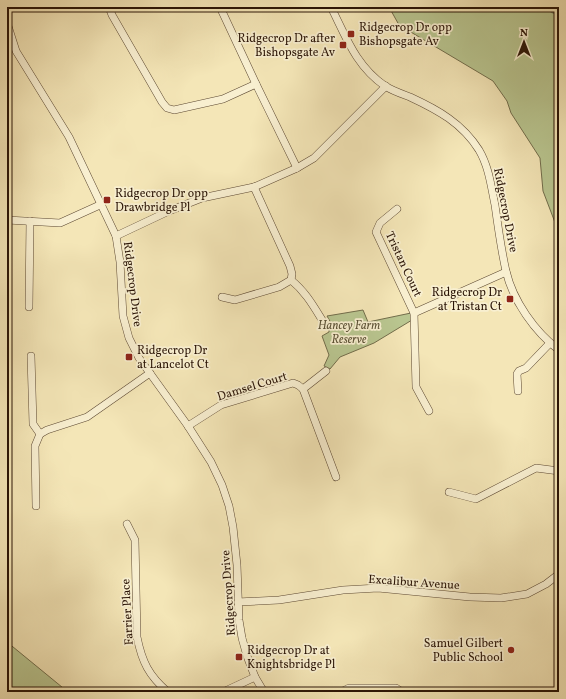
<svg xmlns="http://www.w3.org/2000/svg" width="566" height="699" font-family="Vollkorn,serif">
	<rect width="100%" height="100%" fill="#f4e6b7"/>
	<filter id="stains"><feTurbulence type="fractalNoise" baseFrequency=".005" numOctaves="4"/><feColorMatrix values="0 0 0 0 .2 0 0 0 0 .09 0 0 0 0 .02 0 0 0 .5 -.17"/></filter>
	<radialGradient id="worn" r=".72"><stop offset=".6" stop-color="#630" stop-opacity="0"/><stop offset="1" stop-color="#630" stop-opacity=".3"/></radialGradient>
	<!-- green -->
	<g fill="#b9c690" stroke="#726d4b">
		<path d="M389,7H559V233L543,191L540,158L511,113L507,101L493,81L399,25Z"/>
		<path d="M363,310L368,322L411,313L412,320L374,343L340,357L330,369L324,366L329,355L322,336L329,332V327L331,323L327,316Z"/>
		<path d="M7,642L68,692H7Z"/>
	</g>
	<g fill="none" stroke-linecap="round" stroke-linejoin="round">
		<!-- stream -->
		<path stroke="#6f7b68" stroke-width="2" d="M543,7L559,16"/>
		<defs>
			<g id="minor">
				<path d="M109,7L112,15L162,102L167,108L174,110L223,99L256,84"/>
				<path d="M220,7L256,84L297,168"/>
				<path d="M331,7C346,37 356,66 385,86C393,91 402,94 410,97C438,110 462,123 479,150C489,167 491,186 495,205C498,227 501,249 506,271C513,301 535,332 559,350"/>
				<path d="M7,16L8,26L16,51L69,137L116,236L120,262L123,316L129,338L139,358L188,426L211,462L222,485L229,506L233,527L237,565L239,620L242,638L247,656L255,677L264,692"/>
				<path d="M397,209L380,223L376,232L414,313L416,387L429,411"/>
				<path d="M7,220L60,223L102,204"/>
				<path d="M116,236L169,211L202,198L254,187L297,168L314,158L386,86"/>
				<path d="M291,280C306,292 314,307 324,323"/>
				<path d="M222,297L235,300L279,287L291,280L292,274L290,266L254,187"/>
				<path d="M29,307L30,221"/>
				<path d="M414,313L506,272"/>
				<path d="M31,356L33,424L40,434L35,446L36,506"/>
				<path d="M303,389L326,371"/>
				<path d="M518,391L517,374L519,371L526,368L550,343"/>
				<path d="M188,426L221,405L293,383L298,385L303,389L336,477"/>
				<path d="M40,434L47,430L87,417L150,373"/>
				<path d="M449,492L476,499L536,468L559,471"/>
				<path d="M127,524L135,540L137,637C142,662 149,676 168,692"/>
				<path d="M238,602L279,600L343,590L378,588L470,597L501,598L527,594L546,584L559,574"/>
				<path d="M223,692L255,677"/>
				<path d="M341,692L349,688H396L402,692"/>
			</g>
		</defs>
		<!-- minor casing -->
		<use href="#minor" stroke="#5c4832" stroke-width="8"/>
		<!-- minor -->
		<use href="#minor" stroke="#f8efd0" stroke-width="7"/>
	</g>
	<!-- markers -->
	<g fill="#8f2418" stroke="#f8efd0" stroke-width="1.5">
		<rect x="347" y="30" width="8" height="8" rx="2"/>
		<rect x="339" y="41" width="8" height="8" rx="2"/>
		<rect x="103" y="196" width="8" height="8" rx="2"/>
		<rect x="506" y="295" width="8" height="8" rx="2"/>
		<rect x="125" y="353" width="8" height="8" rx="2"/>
		<circle cx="511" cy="650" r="4"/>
		<rect x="235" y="653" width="8" height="8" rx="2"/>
	</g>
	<g text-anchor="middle" stroke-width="3.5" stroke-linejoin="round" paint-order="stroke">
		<!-- poi labels -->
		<g font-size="12" fill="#2a1406" stroke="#f8efd0" text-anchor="start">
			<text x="359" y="31">Ridgecrop Dr opp<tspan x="359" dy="14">Bishopsgate Av</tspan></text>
			<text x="335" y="42" text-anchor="end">Ridgecrop Dr after<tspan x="335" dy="14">Bishopsgate Av</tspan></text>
			<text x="115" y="197">Ridgecrop Dr opp<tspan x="115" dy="14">Drawbridge Pl</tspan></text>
			<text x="502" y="296" text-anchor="end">Ridgecrop Dr<tspan x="502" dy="14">at Tristan Ct</tspan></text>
			<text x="137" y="354">Ridgecrop Dr<tspan x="137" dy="14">at Lancelot Ct</tspan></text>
			<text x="503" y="647" text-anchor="end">Samuel Gilbert<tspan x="503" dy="14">Public School</tspan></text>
			<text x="247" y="654">Ridgecrop Dr at<tspan x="247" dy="14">Knightsbridge Pl</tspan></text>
		</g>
		<!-- street labels -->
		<g font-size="12" fill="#2a1406" stroke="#f8efd0">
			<text transform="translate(506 210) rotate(79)" y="4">Ridgecrop Drive</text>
			<text transform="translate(404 264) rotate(65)" y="4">Tristan Court</text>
			<text transform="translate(133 284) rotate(83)" y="4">Ridgecrop Drive</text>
			<text transform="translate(252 386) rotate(-17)" y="4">Damsel Court</text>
			<text transform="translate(414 582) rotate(4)" y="4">Excalibur Avenue</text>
			<text transform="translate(228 593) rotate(-94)" y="4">Ridgecrop Drive</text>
			<text transform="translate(127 612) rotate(-93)" y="4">Farrier Place</text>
		</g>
		<!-- park labels -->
		<g font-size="12" font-style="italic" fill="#5c5236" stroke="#f8efd0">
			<text x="349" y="329">Hancey Farm<tspan x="349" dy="14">Reserve</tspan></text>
		</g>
	</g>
	<!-- margin -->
	<rect width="566" height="699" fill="none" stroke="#f4e6b7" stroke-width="24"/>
	<rect x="8" y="8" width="550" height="683" fill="none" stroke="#2a1406" stroke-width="2"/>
	<rect x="12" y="12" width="542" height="675" fill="none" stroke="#2a1406"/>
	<!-- north arrow -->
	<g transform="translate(524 42)" stroke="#f8efd0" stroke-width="3" paint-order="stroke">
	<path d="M0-3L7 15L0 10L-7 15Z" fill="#2a1406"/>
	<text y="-6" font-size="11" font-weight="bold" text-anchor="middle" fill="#2a1406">N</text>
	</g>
	<rect width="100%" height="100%" filter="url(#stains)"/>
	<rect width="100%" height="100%" fill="url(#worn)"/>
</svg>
